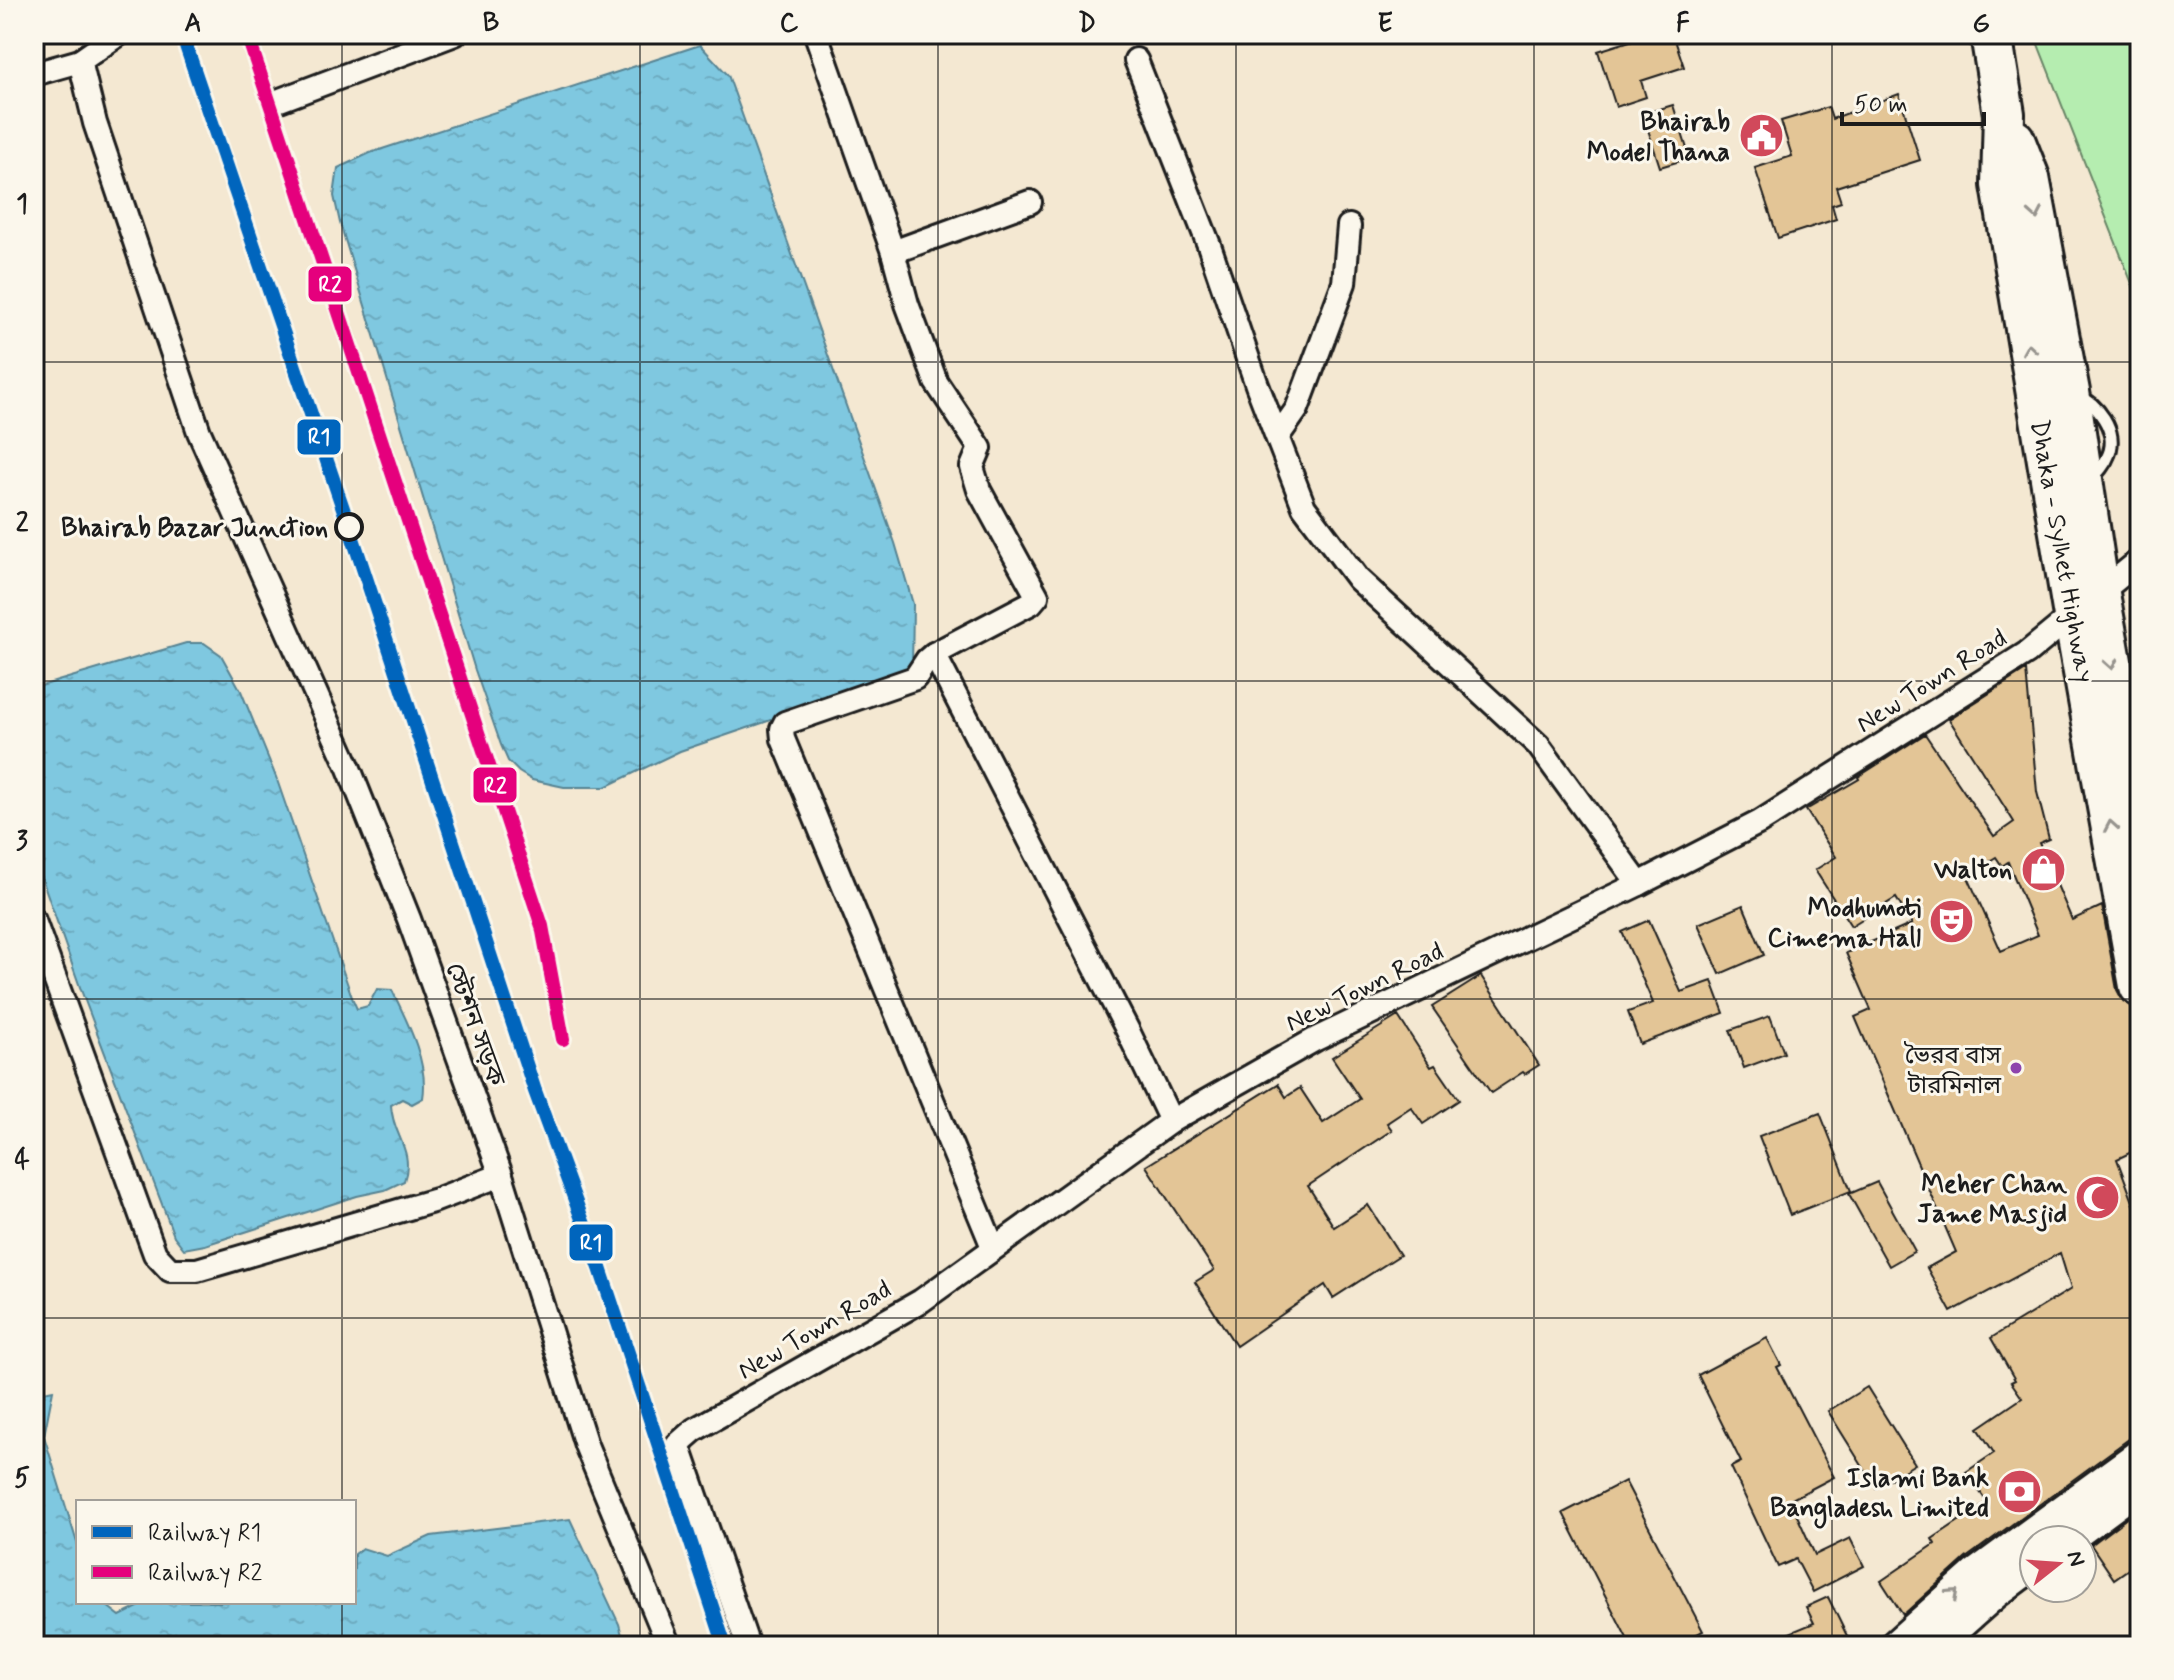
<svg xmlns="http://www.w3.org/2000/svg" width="2174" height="1680" font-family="Mynerve,'Noto Sans Bengali',sans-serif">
	<defs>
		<pattern id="water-ripples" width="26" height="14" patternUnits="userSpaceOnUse" patternTransform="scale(2)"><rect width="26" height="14" fill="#7fc8e0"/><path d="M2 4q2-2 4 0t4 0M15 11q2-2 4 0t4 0" fill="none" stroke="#6dabc0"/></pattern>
	</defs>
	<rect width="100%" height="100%" fill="#f4e8d2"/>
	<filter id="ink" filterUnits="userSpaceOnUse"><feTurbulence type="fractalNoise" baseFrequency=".0125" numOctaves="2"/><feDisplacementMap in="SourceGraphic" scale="16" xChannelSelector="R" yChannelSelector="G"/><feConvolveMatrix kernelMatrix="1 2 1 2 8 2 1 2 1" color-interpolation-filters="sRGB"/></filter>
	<g filter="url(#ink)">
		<!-- pitch -->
		<path fill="#b5edb0" stroke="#688466" stroke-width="2" d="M2034,34H2140V304Z"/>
		<!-- water -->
		<g fill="url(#water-ripples)" stroke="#578392" stroke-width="2">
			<path d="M700,45L728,75L895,543L913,604L912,672L680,751L605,787H564L532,780L519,772L508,761L501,745L475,670L340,223L334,196L338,168L370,153Z"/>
			<path d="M186,643H204L221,655L241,691L276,777L353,1000L357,1009L368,1006L377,989L392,990C407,1021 429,1063 423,1098L412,1104L402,1099L391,1105C392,1135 415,1150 404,1181L385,1190L357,1196L205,1245L184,1249L174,1236L81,990L34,856V688Z"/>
			<path d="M53,1390L44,1436L78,1546V1602H102L120,1616L148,1602H354V1554L362,1548L387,1556L431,1536L570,1519L619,1624L625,1646H34V1394Z"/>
		</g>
		<!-- building -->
		<g fill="#e3c596" stroke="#1c1c1c" stroke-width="2" fill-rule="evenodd">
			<path d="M1638,34H1673L1684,67L1641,81L1646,97L1616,107L1598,51L1640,38Z"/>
			<path d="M1899,94L1920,160L1836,187L1841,202L1832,205L1836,219L1778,238L1755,168L1792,156L1781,121L1828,107L1832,119Z"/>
			<path d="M1673,105L1690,158L1660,167L1643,114Z"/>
			<path d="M2026,670L2037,792L2049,839L2039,843L2072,920L2102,906L2117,990L2123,1001L2136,1008L2140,1029V1148L2117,1159L2135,1207L2140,1206V1436L2129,1439L1966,1558L1903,1615L1881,1581L1935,1544L1932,1539L1987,1502L1966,1472L1994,1453L1978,1428L2022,1398L2011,1382L2015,1380L1991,1338L2071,1289L2060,1253L1951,1312L1927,1268L1956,1252L1855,1017L1871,1010L1846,953L1912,924L1896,898L1851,926L1815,870L1836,857L1806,810L1859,779L1858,777L1925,734L1994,836L2014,822L1949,719ZM1996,857L2002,866L2008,862L2038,935L2001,951L1967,875Z"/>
			<path d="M1743,905L1764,955L1720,974L1698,924Z"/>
			<path d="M1649,920L1681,992L1712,981L1724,1013L1640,1044L1628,1012L1653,1003L1622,932Z"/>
			<path d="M1481,976L1539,1065L1525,1074L1523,1072L1491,1093L1432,1007Z"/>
			<path d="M1398,1016L1431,1067L1435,1065L1459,1100L1423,1124L1411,1107L1387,1123L1392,1130L1308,1186L1334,1227L1368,1205L1400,1255L1333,1298L1325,1285L1236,1346L1195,1282L1214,1270L1146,1166L1278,1084L1286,1097L1300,1088L1323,1123L1360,1099L1332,1057Z"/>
			<path d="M1770,1016L1784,1053L1744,1068L1730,1030Z"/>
			<path d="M1820,1113L1851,1191L1790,1215L1759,1136Z"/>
			<path d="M1877,1182L1915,1251L1889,1266L1849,1194Z"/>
			<path d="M1767,1338L1781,1365L1777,1367L1834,1477L1790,1500L1815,1555L1850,1538L1864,1566L1813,1592L1796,1559L1778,1567L1731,1467L1741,1462L1698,1375Z"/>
			<path d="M1867,1387L1915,1464L1876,1488L1828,1411Z"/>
			<path d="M1625,1481L1703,1631L1674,1646H1631L1563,1513Z"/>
			<path d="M2140,1508V1561L2114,1579L2091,1545Z"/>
			<path d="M1828,1597L1852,1646H1758L1814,1623L1806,1607Z"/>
		</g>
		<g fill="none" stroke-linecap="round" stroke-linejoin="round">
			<defs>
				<path id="lane" d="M2077,395C2097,403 2118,430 2109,454C2105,465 2098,472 2090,480"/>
				<g id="street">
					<path d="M816,34L893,252L907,304L936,382L980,448L972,467L979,490L1037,596L1031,603L934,654L927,660L915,678L785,723L782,729L783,739L993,1247"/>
					<path d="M1136,60L1209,245L1257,385L1304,507L1358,579L1538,745L1639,884"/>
					<path d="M80,61L95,123L199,432L348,766L409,919L501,1175L586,1445L669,1646"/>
					<path d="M34,74L80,61L119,34"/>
					<path d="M280,100L455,34"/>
					<path d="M893,252L1030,202"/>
					<path d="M1278,436L1297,409L1344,283L1349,226"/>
					<path d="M934,654L1127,1029L1171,1121"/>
					<path d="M34,921L155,1254L170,1270H197L436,1200L501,1175"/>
					<path d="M748,1646L678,1444L694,1430L921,1301L1171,1121L1316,1039L1639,884L1760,822L2027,653L2140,560"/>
				</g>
				<g id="secondary">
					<path d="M2067,1540L2140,1486"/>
					<path d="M1895,1646L1977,1573L2140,1454"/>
					<path d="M1935,1646L1995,1593L2034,1564"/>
				</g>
				<g id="highway">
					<path d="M1991,34L2004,114L2002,185L2074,616L2140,986"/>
					<path d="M2014,140L2029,178L2069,392L2099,594L2140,825"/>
				</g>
			</defs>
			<!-- lane casing -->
			<use href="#lane" stroke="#1c1c1c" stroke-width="17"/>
			<!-- street casing -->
			<use href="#street" stroke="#1c1c1c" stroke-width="28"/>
			<!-- secondary casing -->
			<use href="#secondary" stroke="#1c1c1c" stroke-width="36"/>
			<!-- highway casing -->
			<use href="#highway" stroke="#1c1c1c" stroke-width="46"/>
			<!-- lane -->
			<use href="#lane" stroke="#fbf7ec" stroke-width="11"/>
			<!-- street -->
			<use href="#street" stroke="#fbf7ec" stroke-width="22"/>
			<!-- secondary -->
			<use href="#secondary" stroke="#fbf7ec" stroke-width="30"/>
			<!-- highway -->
			<use href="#highway" stroke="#fbf7ec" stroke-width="40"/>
			<defs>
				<path id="rail-1" d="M182,34L349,526L535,1091L600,1268L725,1646"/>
				<path id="rail-2" d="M247,34L542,926L563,1039"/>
			</defs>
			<!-- rail-1 casing -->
			<use href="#rail-1" stroke="#fbf7ec" stroke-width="20"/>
			<!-- rail-2 casing -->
			<use href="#rail-2" stroke="#fbf7ec" stroke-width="20"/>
			<!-- rail-1 -->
			<use href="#rail-1" stroke="#0065bd" stroke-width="14"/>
			<!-- rail-2 -->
			<use href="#rail-2" stroke="#e5007d" stroke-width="14"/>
		</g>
		<!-- one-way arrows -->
		<defs><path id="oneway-chevron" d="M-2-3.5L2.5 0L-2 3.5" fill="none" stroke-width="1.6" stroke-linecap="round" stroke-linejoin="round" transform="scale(2)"/></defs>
		<g stroke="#97948e">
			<use href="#oneway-chevron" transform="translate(2036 214) rotate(80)"/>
			<use href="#oneway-chevron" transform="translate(2029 349) rotate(-99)"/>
			<use href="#oneway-chevron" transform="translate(2111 664) rotate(80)"/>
			<use href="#oneway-chevron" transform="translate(2111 826) rotate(-100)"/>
			<use href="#oneway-chevron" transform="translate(1953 1594) rotate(-42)"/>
		</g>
	</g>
	<!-- grid -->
	<path fill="none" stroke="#1c1c1c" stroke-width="2" stroke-opacity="0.55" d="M342,34V1502M640,34V1646M938,34V1646M1236,34V1646M1534,34V1646M1832,34V1646M34,362H2140M34,681H2140M34,999H2140M34,1318H2140M342,1602V1646"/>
	<!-- icons -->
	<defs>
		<symbol id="civic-disc" viewBox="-11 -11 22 22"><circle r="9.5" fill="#d1495b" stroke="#fbf7ec"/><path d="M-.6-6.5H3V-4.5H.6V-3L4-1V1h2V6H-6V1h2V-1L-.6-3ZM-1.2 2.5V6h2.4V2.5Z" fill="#fff"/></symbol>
		<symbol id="shop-disc" viewBox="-11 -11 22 22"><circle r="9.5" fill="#d1495b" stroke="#fbf7ec"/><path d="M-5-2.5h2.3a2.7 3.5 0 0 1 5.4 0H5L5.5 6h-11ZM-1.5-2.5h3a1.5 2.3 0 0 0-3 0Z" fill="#fff"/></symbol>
		<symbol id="theatre-disc" viewBox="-11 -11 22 22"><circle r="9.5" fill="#d1495b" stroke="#fbf7ec"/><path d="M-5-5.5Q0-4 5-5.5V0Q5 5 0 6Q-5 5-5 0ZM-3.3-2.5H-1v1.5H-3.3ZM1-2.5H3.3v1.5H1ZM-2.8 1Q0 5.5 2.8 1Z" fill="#fff"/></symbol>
		<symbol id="mosque-disc" viewBox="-11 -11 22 22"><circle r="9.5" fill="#d1495b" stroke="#fbf7ec"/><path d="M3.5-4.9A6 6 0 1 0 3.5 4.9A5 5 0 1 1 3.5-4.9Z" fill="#fff"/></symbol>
		<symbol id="bank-disc" viewBox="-11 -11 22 22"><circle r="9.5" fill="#d1495b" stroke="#fbf7ec"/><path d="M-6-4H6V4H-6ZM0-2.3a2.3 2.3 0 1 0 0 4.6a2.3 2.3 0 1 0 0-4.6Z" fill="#fff"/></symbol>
	</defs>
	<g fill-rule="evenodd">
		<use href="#civic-disc" x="1736" y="110" width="51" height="51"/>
		<use href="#shop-disc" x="2018" y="844" width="51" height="51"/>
		<use href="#theatre-disc" x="1926" y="896" width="51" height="51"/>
		<use href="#mosque-disc" x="2072" y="1172" width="51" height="51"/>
		<use href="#bank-disc" x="1994" y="1466" width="51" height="51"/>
	</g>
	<!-- markers -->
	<circle fill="#fbf7ec" stroke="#1c1c1c" stroke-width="4" cx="349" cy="527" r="13"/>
	<circle fill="#8e44ad" stroke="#fbf7ec" stroke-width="3" cx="2016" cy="1068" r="7"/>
	<g text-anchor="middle" stroke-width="6" stroke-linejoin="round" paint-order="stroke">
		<!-- bus labels -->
		<g font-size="24" fill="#1c1c1c" stroke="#fbf7ec" text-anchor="end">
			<text x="2001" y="1063">ভৈরব বাস<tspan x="2001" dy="30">টারমিনাল</tspan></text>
		</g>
		<!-- poi labels -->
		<g font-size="26" font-weight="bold" fill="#1c1c1c" stroke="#fbf7ec" text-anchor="end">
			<text x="1730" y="130">Bhairab<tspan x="1730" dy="30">Model Thana</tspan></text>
			<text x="2012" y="878">Walton</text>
			<text x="1921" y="916">Modhumoti<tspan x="1921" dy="30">Cimema Hall</tspan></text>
			<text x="2067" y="1192">Meher Chan<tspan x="2067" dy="30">Jame Masjid</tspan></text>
			<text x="1989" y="1486">Islami Bank<tspan x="1989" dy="30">Bangladesh Limited</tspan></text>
		</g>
		<!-- stop labels -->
		<g font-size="26" font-weight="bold" fill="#1c1c1c" stroke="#fbf7ec" text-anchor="end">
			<text x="328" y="536">Bhairab Bazar Junction</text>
		</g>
		<!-- street labels -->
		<g font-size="26" fill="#1c1c1c" stroke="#fbf7ec">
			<text transform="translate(2063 551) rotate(80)" y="9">Dhaka - Sylhet Highway</text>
			<text transform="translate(1931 680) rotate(-32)" y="9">New Town Road</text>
			<text transform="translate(1364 986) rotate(-26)" y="9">New Town Road</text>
			<text transform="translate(476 1024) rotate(70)" y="9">স্টেশন সড়ক</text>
			<text transform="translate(814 1329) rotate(-30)" y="9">New Town Road</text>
		</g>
	</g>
	<g stroke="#fbf7ec" stroke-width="3">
		<rect x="307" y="265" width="46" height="38" rx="8" fill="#e5007d"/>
		<rect x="296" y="418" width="46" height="38" rx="8" fill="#0065bd"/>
		<rect x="472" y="766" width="46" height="38" rx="8" fill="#e5007d"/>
		<rect x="568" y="1223" width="46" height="39" rx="8" fill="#0065bd"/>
	</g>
	<g font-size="22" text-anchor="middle" font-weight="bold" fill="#fff">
		<text x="330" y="292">R2</text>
		<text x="319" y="444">R1</text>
		<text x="495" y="793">R2</text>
		<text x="591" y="1250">R1</text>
	</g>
	<!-- margin -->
	<rect width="2174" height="1680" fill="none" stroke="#fbf7ec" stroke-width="88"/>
	<!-- legend -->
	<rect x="76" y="1500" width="280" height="104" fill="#fbf7ec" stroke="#a29f99" stroke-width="2"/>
	<rect x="92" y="1526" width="40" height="12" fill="#0065bd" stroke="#a29f99" stroke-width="2"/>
	<text x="148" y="1540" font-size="24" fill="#1c1c1c">Railway R1</text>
	<rect x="92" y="1566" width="40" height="12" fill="#e5007d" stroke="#a29f99" stroke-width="2"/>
	<text x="148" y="1580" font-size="24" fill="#1c1c1c">Railway R2</text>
	<!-- north arrow -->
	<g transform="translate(2058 1564) rotate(73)"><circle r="38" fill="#fbf7ec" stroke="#a29f99" stroke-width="2"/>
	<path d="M0-6L14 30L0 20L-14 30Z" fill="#d1495b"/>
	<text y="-12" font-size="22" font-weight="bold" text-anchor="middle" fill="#1c1c1c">N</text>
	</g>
	<!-- scale -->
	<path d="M1842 112v12h142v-12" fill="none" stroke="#1c1c1c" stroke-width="4"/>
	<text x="1854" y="112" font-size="24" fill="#1c1c1c" stroke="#fbf7ec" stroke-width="6" paint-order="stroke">50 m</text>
	<rect x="44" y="44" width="2086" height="1592" fill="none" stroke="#1c1c1c" stroke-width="3"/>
	<g font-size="26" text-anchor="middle" font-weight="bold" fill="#1c1c1c">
		<text x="193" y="31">A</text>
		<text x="491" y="31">B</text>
		<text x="789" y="31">C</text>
		<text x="1087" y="31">D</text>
		<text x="1385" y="31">E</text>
		<text x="1683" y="31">F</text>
		<text x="1981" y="31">G</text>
		<text x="22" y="212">1</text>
		<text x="22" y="531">2</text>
		<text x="22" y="849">3</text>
		<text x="22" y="1168">4</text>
		<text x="22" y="1486">5</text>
	</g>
</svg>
